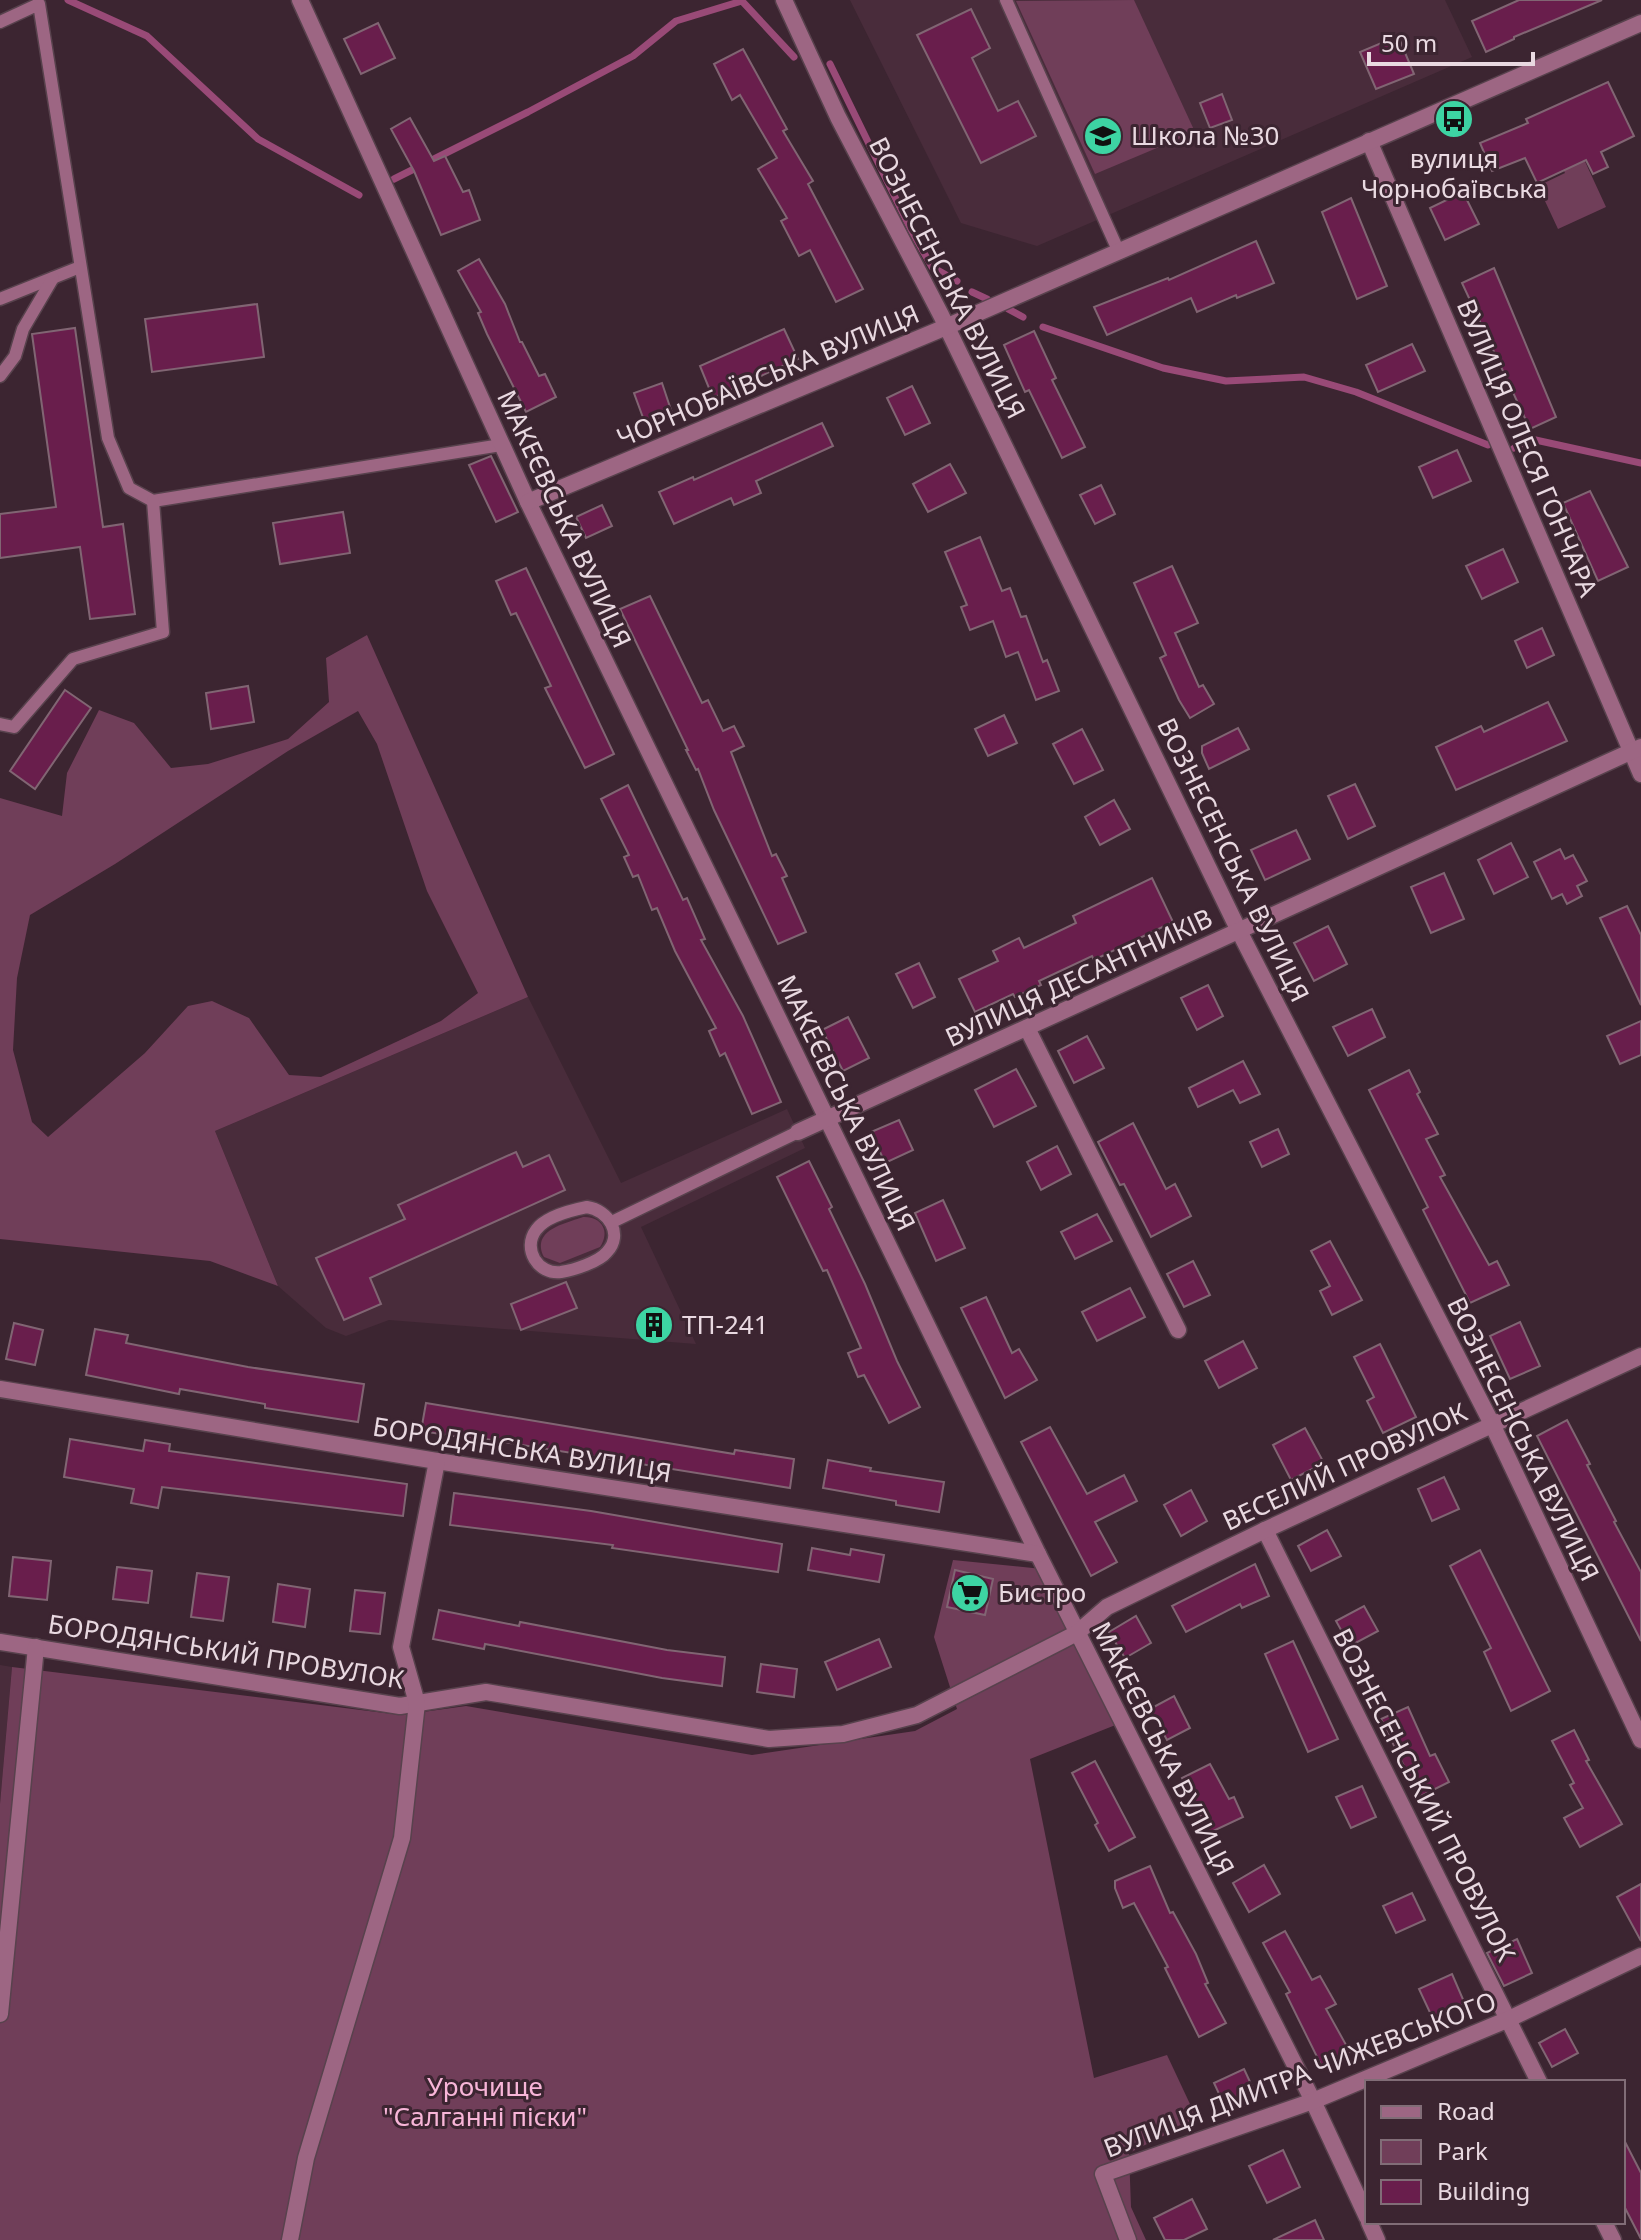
<svg xmlns="http://www.w3.org/2000/svg" width="1641" height="2240" font-family="'Noto Sans',sans-serif">
	<rect width="100%" height="100%" fill="#3c2531"/>
	<!-- built -->
	<g fill="#492c3b">
		<path d="M850,0H1445L1472,57L1037,246L961,223Z"/>
		<path d="M528,997L621,1183L787,1109L805,1148L641,1227L696,1344L389,1320L346,1336L326,1328L278,1286L215,1131Z"/>
		<path d="M0,1665L12,1667L0,1804Z"/>
	</g>
	<!-- green -->
	<g fill="#703e59" fill-rule="evenodd">
		<path d="M1134,0L1195,132L1095,174L1016,1Z"/>
		<path d="M1576,142L1606,207L1558,229L1538,186L1565,173L1555,152Z"/>
		<path d="M367,635L528,997L215,1131L278,1286L210,1261L0,1239V798L62,816L67,773L99,710L134,723L171,768L208,764L288,739L329,702L326,658ZM358,711L377,744L427,891L478,993L441,1021L321,1077L289,1075L249,1018L212,1001L188,1006L145,1053L48,1137L32,1122L13,1050L17,978L30,915L115,864L288,751Z"/>
		<path d="M583,1217C601,1216 611,1231 600,1247L560,1263L544,1257C531,1230 564,1224 583,1217Z"/>
		<path d="M953,1560L1042,1569L1118,1724L1030,1759L1094,2078L1167,2055L1197,2119L1129,2153L1131,2207L1146,2240H0V1804L12,1667L401,1715L466,1706L752,1755L915,1731L957,1709L934,1637Z"/>
	</g>
	<g fill="none" stroke-linecap="round" stroke-linejoin="round">
		<!-- stream -->
		<g stroke="#994a77" stroke-width="7">
			<path d="M68,0L147,36L258,139L359,195"/>
			<path d="M830,64L911,230L932,267L957,281"/>
			<path d="M394,179L528,112L633,56L676,21L742,1L794,57"/>
			<path d="M972,292L987,299"/>
			<path d="M1008,309L1023,317"/>
			<path d="M1043,327L1163,368L1226,381L1304,377L1356,392L1488,445"/>
			<path d="M1514,448L1531,439L1641,463"/>
		</g>
	</g>
	<!-- building -->
	<g fill="#691e4c" stroke="#816573" stroke-width="2">
		<path d="M1519,0H1602L1514,37V39L1486,52L1472,21Z"/>
		<path d="M971,9L990,48L972,58L998,111L1018,101L1036,136L981,163L917,35Z"/>
		<path d="M378,23L395,58L361,74L344,39Z"/>
		<path d="M1398,36L1414,74L1376,89L1360,52Z"/>
		<path d="M743,49L787,129L783,131L813,181L808,184L863,289L836,302L810,250L799,256L781,221L787,218L758,169L777,158L740,95L732,100L714,64Z"/>
		<path d="M1608,82L1634,136L1601,152L1608,167L1593,174L1586,160L1537,183L1525,158L1492,171L1480,143L1528,123L1526,119Z"/>
		<path d="M1222,94L1232,120L1210,128L1200,103Z"/>
		<path d="M410,118L434,161L445,156L463,192L469,190L480,220L441,235L414,171L391,129Z"/>
		<path d="M1463,192L1479,224L1445,240L1430,208Z"/>
		<path d="M1351,198L1387,286L1357,299L1322,212Z"/>
		<path d="M1256,241L1274,283L1237,298L1236,295L1197,312L1191,298L1107,335L1094,307L1168,278L1169,280Z"/>
		<path d="M479,259L505,304L520,342H522L539,376L545,374L556,397L526,412L487,334L478,313L481,312L458,271Z"/>
		<path d="M1494,268L1556,417L1530,429L1462,283Z"/>
		<path d="M257,304L264,357L152,372L145,319Z"/>
		<path d="M75,328L103,527L123,524L135,614L90,619L80,547L0,558V514L56,507L32,334Z"/>
		<path d="M784,329L798,359L713,398L700,366Z"/>
		<path d="M1034,331L1056,378L1052,380L1085,447L1062,458L1029,390L1025,392L1004,345Z"/>
		<path d="M1412,344L1425,371L1378,392L1366,365Z"/>
		<path d="M662,383L672,413L645,423L634,393Z"/>
		<path d="M912,386L930,423L905,435L887,398Z"/>
		<path d="M822,423L833,446L756,481L761,493L734,505L731,498L674,524L659,492L693,477L694,480Z"/>
		<path d="M1457,450L1471,481L1433,498L1419,467Z"/>
		<path d="M491,456L518,512L496,522L469,465Z"/>
		<path d="M950,464L966,493L928,512L913,484Z"/>
		<path d="M1101,485L1115,514L1095,524L1080,495Z"/>
		<path d="M1590,491L1628,567L1598,581L1563,503Z"/>
		<path d="M602,505L612,526L586,538L576,517Z"/>
		<path d="M343,512L350,553L280,564L273,523Z"/>
		<path d="M980,537L1002,591L1010,588L1021,617L1026,616L1043,662L1047,660L1059,691L1036,700L1018,652L1006,657L993,621L970,630L961,607L967,605L945,552Z"/>
		<path d="M1503,549L1518,582L1482,599L1466,566Z"/>
		<path d="M1172,566L1198,623L1175,633L1199,687L1203,685L1214,704L1190,718L1179,700L1160,658L1166,655L1134,583Z"/>
		<path d="M526,568L614,754L585,768L545,688L551,686L516,613L511,615L496,581Z"/>
		<path d="M650,596L702,703L708,700L723,731L734,726L744,746L731,752L772,856L776,854L787,876L782,878L806,932L778,944L714,810L698,769L696,770L686,750H688L620,609Z"/>
		<path d="M1542,628L1554,655L1527,668L1515,641Z"/>
		<path d="M248,686L254,722L211,729L206,693Z"/>
		<path d="M65,690L91,708L35,789L10,771Z"/>
		<path d="M1548,702L1567,741L1456,790L1436,747L1481,726L1484,732Z"/>
		<path d="M1004,715L1017,743L988,756L975,729Z"/>
		<path d="M1238,728L1249,749L1209,769L1202,753V746Z"/>
		<path d="M1082,729L1103,770L1074,784L1053,744Z"/>
		<path d="M1355,784L1375,826L1348,839L1328,796Z"/>
		<path d="M628,785L683,900L687,898L705,939L701,940L743,1016L781,1102L752,1114L725,1053L720,1056L709,1031L716,1028L675,951L657,908L652,910L638,875L633,877L624,857L629,855L601,799Z"/>
		<path d="M1114,800L1130,829L1100,845L1085,817Z"/>
		<path d="M1296,830L1310,859L1265,880L1251,850Z"/>
		<path d="M1511,843L1528,877L1494,894L1478,860Z"/>
		<path d="M1560,849L1565,859L1573,855L1587,881L1577,886L1582,896L1567,904L1562,894L1552,899L1534,862Z"/>
		<path d="M1444,873L1464,919L1431,933L1411,887Z"/>
		<path d="M1152,878L1173,922L1094,960L1092,956L1039,981L1041,985L1015,997L1013,994L975,1012L959,979L998,961L993,951L1019,938L1024,948L1076,923L1073,916Z"/>
		<path d="M1627,906L1641,935V1005L1600,918Z"/>
		<path d="M1328,926L1347,964L1314,981L1294,943Z"/>
		<path d="M919,963L935,997L913,1008L896,974Z"/>
		<path d="M1208,985L1223,1016L1197,1030L1181,998Z"/>
		<path d="M1372,1009L1385,1037L1348,1056L1333,1027Z"/>
		<path d="M848,1017L869,1058L843,1071L822,1030Z"/>
		<path d="M1641,1021V1055L1620,1064L1607,1036Z"/>
		<path d="M1087,1036L1104,1068L1074,1083L1058,1051Z"/>
		<path d="M1243,1061L1260,1094L1240,1103L1233,1090L1198,1107L1189,1088Z"/>
		<path d="M1016,1069L1036,1106L994,1127L975,1090Z"/>
		<path d="M1409,1070L1420,1092L1417,1094L1438,1134L1426,1139L1445,1175L1440,1177L1489,1265L1497,1261L1509,1285L1470,1303L1423,1210L1428,1207L1369,1090Z"/>
		<path d="M899,1120L913,1150L885,1163L871,1132Z"/>
		<path d="M1133,1123L1166,1189L1175,1184L1191,1216L1151,1237L1124,1184L1120,1185L1098,1142Z"/>
		<path d="M1278,1129L1289,1154L1262,1167L1250,1142Z"/>
		<path d="M1057,1146L1071,1174L1041,1190L1027,1162Z"/>
		<path d="M516,1152L523,1167L549,1155L565,1190L370,1278L381,1304L344,1320L316,1258L405,1219L398,1205Z"/>
		<path d="M809,1161L832,1207L829,1209L865,1284L897,1361L920,1407L889,1423L864,1375L858,1377L848,1353L861,1348L827,1270L823,1271L777,1177Z"/>
		<path d="M943,1200L965,1248L936,1261L915,1213Z"/>
		<path d="M1097,1214L1112,1241L1075,1259L1061,1232Z"/>
		<path d="M1330,1241L1362,1300L1332,1315L1320,1291L1330,1286L1311,1251Z"/>
		<path d="M1193,1261L1210,1295L1184,1307L1167,1274Z"/>
		<path d="M566,1282L577,1308L521,1330L511,1304Z"/>
		<path d="M1130,1288L1145,1317L1097,1341L1082,1312Z"/>
		<path d="M986,1297L1012,1353L1019,1349L1037,1380L1005,1398L961,1308Z"/>
		<path d="M1520,1322L1540,1366L1510,1379L1490,1336Z"/>
		<path d="M14,1323L43,1330L35,1365L6,1359Z"/>
		<path d="M95,1329L128,1335L126,1343L186,1355L248,1367L364,1384L358,1422L265,1408V1404L180,1389L179,1394L86,1375Z"/>
		<path d="M1243,1341L1257,1368L1219,1388L1205,1361Z"/>
		<path d="M1380,1344L1416,1417L1383,1433L1367,1401L1374,1397L1354,1357Z"/>
		<path d="M426,1403L734,1454L735,1450L794,1459L790,1488L479,1438V1440L421,1431Z"/>
		<path d="M1567,1420L1590,1464L1587,1465L1616,1521L1614,1522L1641,1572V1641L1537,1436Z"/>
		<path d="M1050,1427L1087,1494L1124,1475L1137,1501L1095,1522L1117,1562L1091,1576L1021,1442Z"/>
		<path d="M1305,1428L1324,1463L1291,1480L1273,1445Z"/>
		<path d="M70,1439L143,1451L145,1440L170,1444L169,1451L407,1484L403,1516L162,1487L158,1508L131,1503L134,1489L64,1477Z"/>
		<path d="M828,1460L871,1468L870,1471L944,1482L939,1512L896,1505V1501L823,1488Z"/>
		<path d="M1444,1477L1459,1509L1432,1521L1418,1489Z"/>
		<path d="M1191,1490L1207,1521L1181,1536L1164,1505Z"/>
		<path d="M454,1493L591,1511L782,1544L778,1572L612,1548L613,1545L450,1525Z"/>
		<path d="M1327,1530L1341,1556L1311,1571L1298,1546Z"/>
		<path d="M812,1548L850,1555L851,1549L884,1555L879,1582L808,1570Z"/>
		<path d="M1480,1550L1550,1691L1511,1711L1484,1652L1491,1648L1450,1566Z"/>
		<path d="M13,1557L51,1561L47,1600L9,1596Z"/>
		<path d="M1255,1564L1269,1596L1242,1608L1240,1604L1186,1632L1172,1606Z"/>
		<path d="M117,1567L152,1571L148,1603L113,1599Z"/>
		<path d="M955,1570L993,1579L985,1615L947,1607Z"/>
		<path d="M197,1573L229,1577L223,1621L191,1617Z"/>
		<path d="M278,1584L310,1589L305,1627L273,1622Z"/>
		<path d="M355,1590L385,1593L380,1634L350,1631Z"/>
		<path d="M1364,1606L1378,1631L1350,1646L1336,1621Z"/>
		<path d="M439,1610L519,1626L520,1622L667,1650L725,1657L722,1686L662,1678L485,1644L484,1649L433,1639Z"/>
		<path d="M1136,1616L1151,1643L1125,1658L1109,1632Z"/>
		<path d="M879,1639L891,1667L837,1690L825,1662Z"/>
		<path d="M1293,1641L1338,1739L1308,1752L1265,1654Z"/>
		<path d="M761,1664L797,1669L794,1697L757,1692Z"/>
		<path d="M1174,1696L1190,1728L1167,1740L1150,1709Z"/>
		<path d="M1408,1707L1430,1756L1435,1754L1449,1782L1419,1797L1381,1719Z"/>
		<path d="M1574,1730L1589,1760L1586,1761L1622,1824L1580,1847L1564,1818L1583,1808L1570,1785L1574,1783L1552,1741Z"/>
		<path d="M1095,1761L1135,1837L1109,1851L1095,1825L1098,1823L1072,1773Z"/>
		<path d="M1210,1764L1229,1799L1234,1797L1243,1817L1209,1833L1182,1778Z"/>
		<path d="M1362,1786L1376,1817L1351,1828L1336,1797Z"/>
		<path d="M1264,1865L1280,1894L1249,1912L1233,1883Z"/>
		<path d="M1150,1866L1170,1913L1173,1912L1196,1954L1208,1983L1205,1984L1226,2023L1199,2037L1165,1968L1168,1967L1134,1903L1123,1908L1115,1888V1881Z"/>
		<path d="M1641,1884V1941L1617,1897Z"/>
		<path d="M1412,1893L1425,1920L1396,1933L1383,1906Z"/>
		<path d="M1285,1931L1312,1980L1320,1976L1336,2004L1326,2009L1350,2052L1322,2067L1286,1994L1290,1992L1263,1943Z"/>
		<path d="M1517,1939L1532,1973L1504,1986L1487,1953Z"/>
		<path d="M1452,1974L1465,2004L1433,2019L1419,1989Z"/>
		<path d="M1565,2029L1578,2053L1552,2067L1539,2043Z"/>
		<path d="M1244,2069L1258,2099L1228,2113L1214,2083Z"/>
		<path d="M1623,2138L1641,2173V2239L1623,2204Z"/>
		<path d="M1283,2150L1300,2187L1267,2203L1249,2166Z"/>
		<path d="M1192,2199L1207,2229L1184,2240H1165L1154,2218Z"/>
		<path d="M1315,2220L1324,2240H1273Z"/>
	</g>
	<g fill="none" stroke-linecap="round" stroke-linejoin="round">
		<defs>
			<g id="service">
				<path d="M1006,0L1118,250"/>
				<path d="M0,22L39,4L108,438L129,488L153,501L501,445"/>
				<path d="M0,299L80,267"/>
				<path d="M0,376L15,356L23,329L53,278"/>
				<path d="M0,724L14,727L73,659L163,632L153,501"/>
				<path d="M587,1207C608,1210 624,1234 607,1252C599,1262 574,1270 561,1272C538,1275 522,1249 536,1230C545,1217 572,1210 587,1207Z"/>
				<path d="M612,1222L798,1132"/>
			</g>
			<g id="minor">
				<path d="M300,0L528,502L1038,1554L1313,2101L1367,2217"/>
				<path d="M784,0L838,117L941,315L1239,931L1492,1424L1641,1740"/>
				<path d="M1369,141L1641,774"/>
				<path d="M528,502L946,327L1641,23"/>
				<path d="M1027,1028L1178,1330"/>
				<path d="M798,1132L1641,747"/>
				<path d="M0,1389L437,1461L1038,1554"/>
				<path d="M1265,1530L1539,2082"/>
				<path d="M0,1642L400,1706L486,1692L769,1739L843,1734L917,1715L1077,1633L1107,1607L1265,1530L1641,1356"/>
				<path d="M0,2014L36,1647"/>
				<path d="M1369,2222L1377,2240"/>
				<path d="M1604,2222L1613,2240"/>
				<path d="M290,2240L306,2158L402,1838L417,1703L401,1647L437,1461"/>
				<path d="M1128,2240L1103,2174L1313,2101L1509,2019L1641,1956"/>
			</g>
		</defs>
		<!-- service casing -->
		<use href="#service" stroke="#58424d" stroke-width="15"/>
		<!-- minor casing -->
		<use href="#minor" stroke="#58424d" stroke-width="19"/>
		<!-- service -->
		<use href="#service" stroke="#9d6683" stroke-width="12"/>
		<!-- minor -->
		<use href="#minor" stroke="#9d6683" stroke-width="16"/>
	</g>
	<!-- icons -->
	<defs>
		<symbol id="bus-disc" viewBox="-11 -11 22 22"><circle r="9.5" fill="#3dd4a3" stroke="#3c2531"/><path d="M-5-6H5V4H4V6H2V4H-2V6H-4V4H-5ZM-3.5-4V0h7V-4ZM-3.5 1.2v1.5H-2V1.2ZM2 1.2v1.5H3.5V1.2Z" fill="#111"/></symbol>
		<symbol id="school-disc" viewBox="-11 -11 22 22"><circle r="9.5" fill="#3dd4a3" stroke="#3c2531"/><path d="M0-5L7-2L0 1L-7-2ZM-4 1L0 2.5L4 1V4Q0 6-4 4Z" fill="#111"/></symbol>
		<symbol id="building-disc" viewBox="-11 -11 22 22"><circle r="9.5" fill="#3dd4a3" stroke="#3c2531"/><path d="M-4-6H4V6H1V3H-1V6H-4ZM-2.5-4.3h1.7v1.8h-1.7ZM.8-4.3h1.7v1.8H.8ZM-2.5-1h1.7V.8h-1.7ZM.8-1h1.7V.8H.8Z" fill="#111"/></symbol>
		<symbol id="supermarket-disc" viewBox="-11 -11 22 22"><circle r="9.5" fill="#3dd4a3" stroke="#3c2531"/><path d="M-6-5.5h2.5l.6 2H6L4.5 2H-2.5L-4.4-4H-6ZM-1.5 3.2a1.3 1.3 0 1 0 .1 0ZM3 3.2a1.3 1.3 0 1 0 .1 0Z" fill="#111"/></symbol>
	</defs>
	<g fill-rule="evenodd">
		<use href="#bus-disc" x="1432" y="97" width="44" height="44"/>
		<use href="#school-disc" x="1081" y="114" width="44" height="44"/>
		<use href="#building-disc" x="632" y="1303" width="44" height="44"/>
		<use href="#supermarket-disc" x="948" y="1571" width="44" height="44"/>
	</g>
	<g text-anchor="middle" stroke-width="6" stroke-linejoin="round" paint-order="stroke">
		<!-- poi labels -->
		<g font-size="26" fill="#e9d9e1" stroke="#3c2531" text-anchor="start">
			<text x="1131" y="145">Школа №30</text>
			<text x="1454" y="168" text-anchor="middle">вулиця<tspan x="1454" dy="30">Чорнобаївська</tspan></text>
			<text x="682" y="1334">ТП-241</text>
			<text x="998" y="1602">Бистро</text>
		</g>
		<!-- street labels -->
		<g font-size="26" fill="#e9d9e1" stroke="#3c2531">
			<text transform="translate(947 278) rotate(63)" y="9">ВОЗНЕСЕНСЬКА ВУЛИЦЯ</text>
			<text transform="translate(768 376) rotate(-23)" y="9">ЧОРНОБАЇВСЬКА ВУЛИЦЯ</text>
			<text transform="translate(1527 448) rotate(67)" y="9">ВУЛИЦЯ ОЛЕСЯ ГОНЧАРА</text>
			<text transform="translate(564 519) rotate(65)" y="9">МАКЕЄВСЬКА ВУЛИЦЯ</text>
			<text transform="translate(1233 860) rotate(64)" y="9">ВОЗНЕСЕНСЬКА ВУЛИЦЯ</text>
			<text transform="translate(1079 978) rotate(-25)" y="9">ВУЛИЦЯ ДЕСАНТНИКІВ</text>
			<text transform="translate(846 1103) rotate(64)" y="9">МАКЕЄВСЬКА ВУЛИЦЯ</text>
			<text transform="translate(1523 1439) rotate(64)" y="9">ВОЗНЕСЕНСЬКА ВУЛИЦЯ</text>
			<text transform="translate(522 1450) rotate(9)" y="9">БОРОДЯНСЬКА ВУЛИЦЯ</text>
			<text transform="translate(1345 1467) rotate(-25)" y="9">ВЕСЕЛИЙ ПРОВУЛОК</text>
			<text transform="translate(226 1652) rotate(9)" y="9">БОРОДЯНСЬКИЙ ПРОВУЛОК</text>
			<text transform="translate(1163 1749) rotate(63)" y="9">МАКЕЄВСЬКА ВУЛИЦЯ</text>
			<text transform="translate(1424 1795) rotate(63)" y="9">ВОЗНЕСЕНСЬКИЙ ПРОВУЛОК</text>
			<text transform="translate(1300 2075) rotate(-21)" y="9">ВУЛИЦЯ ДМИТРА ЧИЖЕВСЬКОГО</text>
		</g>
		<!-- park labels -->
		<g font-size="26" fill="#f8b5d8" stroke="#3c2531">
			<text x="485" y="2096">Урочище<tspan x="485" dy="30">"Салганні піски"</tspan></text>
		</g>
	</g>
	<!-- legend -->
	<rect x="1365" y="2080" width="260" height="144" fill="#3c2531" stroke="#816d77" stroke-width="2"/>
	<rect x="1381" y="2106" width="40" height="12" fill="#9d6683" stroke="#816d77" stroke-width="2"/>
	<text x="1437" y="2120" font-size="24" fill="#e9d9e1">Road</text>
	<rect x="1381" y="2140" width="40" height="24" fill="#703e59" stroke="#816d77" stroke-width="2"/>
	<text x="1437" y="2160" font-size="24" fill="#e9d9e1">Park</text>
	<rect x="1381" y="2180" width="40" height="24" fill="#691e4c" stroke="#816d77" stroke-width="2"/>
	<text x="1437" y="2200" font-size="24" fill="#e9d9e1">Building</text>
	<!-- scale -->
	<path d="M1369 52v12h164v-12" fill="none" stroke="#e9d9e1" stroke-width="4"/>
	<text x="1381" y="52" font-size="24" fill="#e9d9e1" stroke="#3c2531" stroke-width="6" paint-order="stroke">50 m</text>
</svg>
